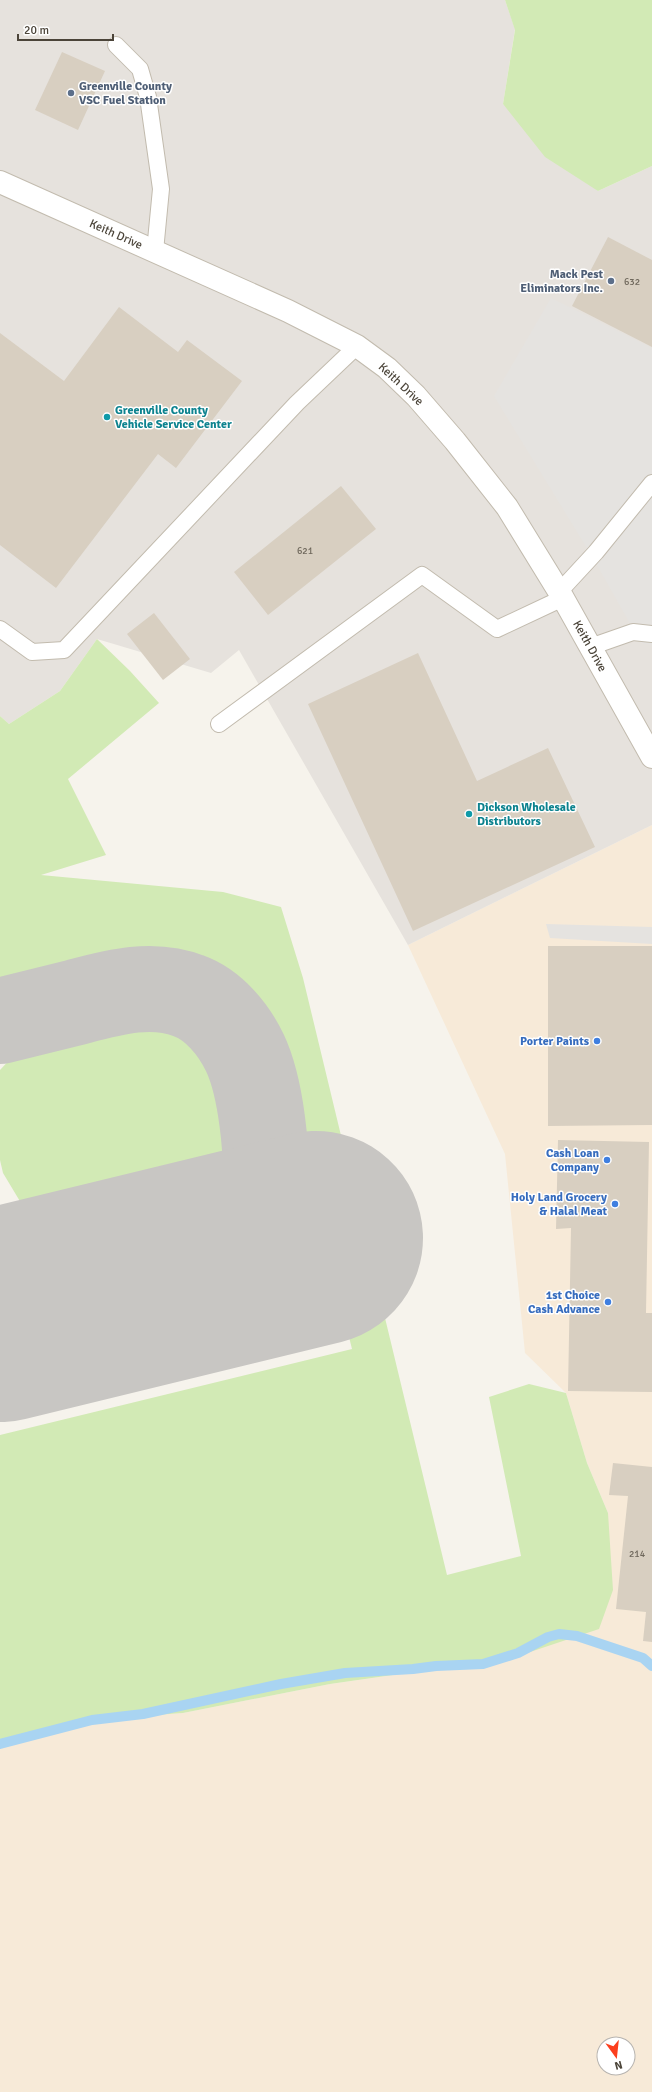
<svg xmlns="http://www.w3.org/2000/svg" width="652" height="2092" font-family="Signika,sans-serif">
	<rect width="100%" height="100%" fill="#f6f3ec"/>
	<!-- commercial -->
	<path fill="#f7ead8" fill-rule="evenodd" d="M652,825V2092H0V1740L72,1721L183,1713L330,1684L512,1658L608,1513L587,1463L566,1393L525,1353L505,1154L408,945ZM604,2044H628V2068H604Z"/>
	<!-- industrial -->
	<path fill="#e6e2dd" d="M0,0H505L515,29L503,104L598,191L652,166V825L408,945L239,650L211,673L97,639L60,691L9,724L0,716Z"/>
	<!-- green -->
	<g fill="#d2eab5">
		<path d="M505,0H652V166L598,191L545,157L503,104L515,30Z"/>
		<path d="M97,639L130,671L159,703L68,779L106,855L41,875L223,892L281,907L303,978L447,1575L521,1556L489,1397L529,1384L566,1393L587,1463L608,1513L613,1590L599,1629L512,1658L330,1684L183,1713L72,1721L0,1740V1435L352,1349L283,1071L267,1028L239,990L204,967L157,958L0,996V716L9,724L60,691Z"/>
		<path d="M156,1021L190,1033L220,1069L231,1105L235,1152L21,1203L3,1173L0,1160V1070L14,1055L70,1034Z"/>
	</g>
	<!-- parking -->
	<g fill="#e5e3e0">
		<path d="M551,298L652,348V645L641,643L593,558L494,396Z"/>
		<path d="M546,924L652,927V944L550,938Z"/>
	</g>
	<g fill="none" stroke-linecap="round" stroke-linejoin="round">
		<!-- stream -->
		<path stroke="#a9d4f2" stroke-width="10" d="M0,1744L92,1720L143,1714L281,1684L345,1673L413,1669L436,1666L483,1664L518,1653L548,1637L559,1634L577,1636L643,1658L652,1666"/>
		<!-- taxiway -->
		<path stroke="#c8c6c3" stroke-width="86" d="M0,1021C25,1015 49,1009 73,1003C111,993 151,981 189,996C214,1005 234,1030 245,1053C261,1087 268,1153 265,1190C264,1200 257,1215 252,1224C241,1245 219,1256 198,1266"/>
		<!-- runway -->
		<path stroke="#c8c6c3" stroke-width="214" d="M0,1315L316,1238"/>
	</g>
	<!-- building -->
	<g fill="#d8cfc1">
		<path d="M62,52L105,71L78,130L35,110Z"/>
		<path d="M608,237L652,260V347L572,306Z"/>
		<path d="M119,307L178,352L187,340L242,381L176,468L158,454L56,588L0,545V333L64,381Z"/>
		<path d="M341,486L376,529L268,615L234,572Z"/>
		<path d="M154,613L190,659L163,680L127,634Z"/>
		<path d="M418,653L477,781L548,748L595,847L413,931L308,704Z"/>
		<path d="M548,946H652V1125L548,1126Z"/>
		<path d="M558,1140L649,1142L646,1313H652V1392L568,1391L571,1228L556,1229Z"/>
		<path d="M613,1463L652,1467V1642L643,1641L646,1612L616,1609L628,1496L609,1495Z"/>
	</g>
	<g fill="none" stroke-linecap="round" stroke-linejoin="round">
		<defs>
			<g id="service">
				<path d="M116,45L140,69L148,97L161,189L155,251"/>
				<path d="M559,592L596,552L652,483"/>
				<path d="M0,629L32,652L64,650L297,403L357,346"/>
				<path d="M590,647L633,632L652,634"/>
				<path d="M219,724L422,575L497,629L563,598"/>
			</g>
			<path id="tertiary" d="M0,182L288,311L357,346L387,368L416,396L455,441L507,507L563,598L652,757"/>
		</defs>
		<!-- service casing -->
		<use href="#service" stroke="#c2bbae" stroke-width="18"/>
		<!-- tertiary casing -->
		<use href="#tertiary" stroke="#c2bbae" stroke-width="24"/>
		<!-- service -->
		<use href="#service" stroke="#fff" stroke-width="16"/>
		<!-- tertiary -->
		<use href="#tertiary" stroke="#fff" stroke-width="22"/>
	</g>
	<!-- markers -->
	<g fill="#5c6f8a" stroke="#fff" stroke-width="1.5">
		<circle cx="71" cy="93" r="4"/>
		<circle cx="611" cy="281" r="4"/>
	</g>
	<g fill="#0f9aa8" stroke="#fff" stroke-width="1.5">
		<circle cx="107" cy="417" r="4"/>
		<circle cx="469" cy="814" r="4"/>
	</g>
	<g fill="#3f7fe0" stroke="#fff" stroke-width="1.5">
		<circle cx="597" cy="1041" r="4"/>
		<circle cx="607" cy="1160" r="4"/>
		<circle cx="615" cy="1204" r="4"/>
		<circle cx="608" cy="1302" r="4"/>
	</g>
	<g text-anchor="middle" stroke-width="3" stroke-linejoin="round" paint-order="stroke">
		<!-- number labels -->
		<g font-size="10" fill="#6e675b">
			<text x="632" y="285">632</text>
			<text x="305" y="554">621</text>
			<text x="637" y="1557">214</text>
		</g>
		<!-- service labels -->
		<g font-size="12" font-weight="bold" fill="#4e5e75" stroke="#fff" text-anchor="start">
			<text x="79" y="90">Greenville County<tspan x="79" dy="14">VSC Fuel Station</tspan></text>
			<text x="603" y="278" text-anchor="end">Mack Pest<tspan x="603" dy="14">Eliminators Inc.</tspan></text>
		</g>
		<!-- street labels -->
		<g font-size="12" fill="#4b4439" stroke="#fff">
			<text transform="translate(116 234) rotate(24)" y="4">Keith Drive</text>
			<text transform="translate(401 384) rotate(43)" y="4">Keith Drive</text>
			<text transform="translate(590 646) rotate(61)" y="4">Keith Drive</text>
		</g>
		<!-- culture labels -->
		<g font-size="12" font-weight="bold" fill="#0d838f" stroke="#fff" text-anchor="start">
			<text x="115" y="414">Greenville County<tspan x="115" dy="14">Vehicle Service Center</tspan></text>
			<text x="477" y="811">Dickson Wholesale<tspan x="477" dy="14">Distributors</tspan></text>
		</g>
		<!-- shop labels -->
		<g font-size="12" font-weight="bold" fill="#366cbe" stroke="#fff" text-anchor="end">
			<text x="589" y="1045">Porter Paints</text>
			<text x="599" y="1157">Cash Loan<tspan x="599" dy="14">Company</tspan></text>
			<text x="607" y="1201">Holy Land Grocery<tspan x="607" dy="14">&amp; Halal Meat</tspan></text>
			<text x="600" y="1299">1st Choice<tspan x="600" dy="14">Cash Advance</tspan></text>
		</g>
	</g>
	<!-- north arrow -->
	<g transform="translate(616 2056) rotate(165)"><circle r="19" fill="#ffffff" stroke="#b7b4b0"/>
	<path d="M0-3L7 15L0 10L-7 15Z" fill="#fc3f1d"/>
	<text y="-6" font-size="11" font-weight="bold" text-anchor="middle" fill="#4b4439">N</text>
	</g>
	<!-- scale -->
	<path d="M18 34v6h95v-6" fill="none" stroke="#4b4439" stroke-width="2"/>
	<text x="24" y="34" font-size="12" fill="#4b4439" stroke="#ffffff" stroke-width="3" paint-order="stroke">20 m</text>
</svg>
